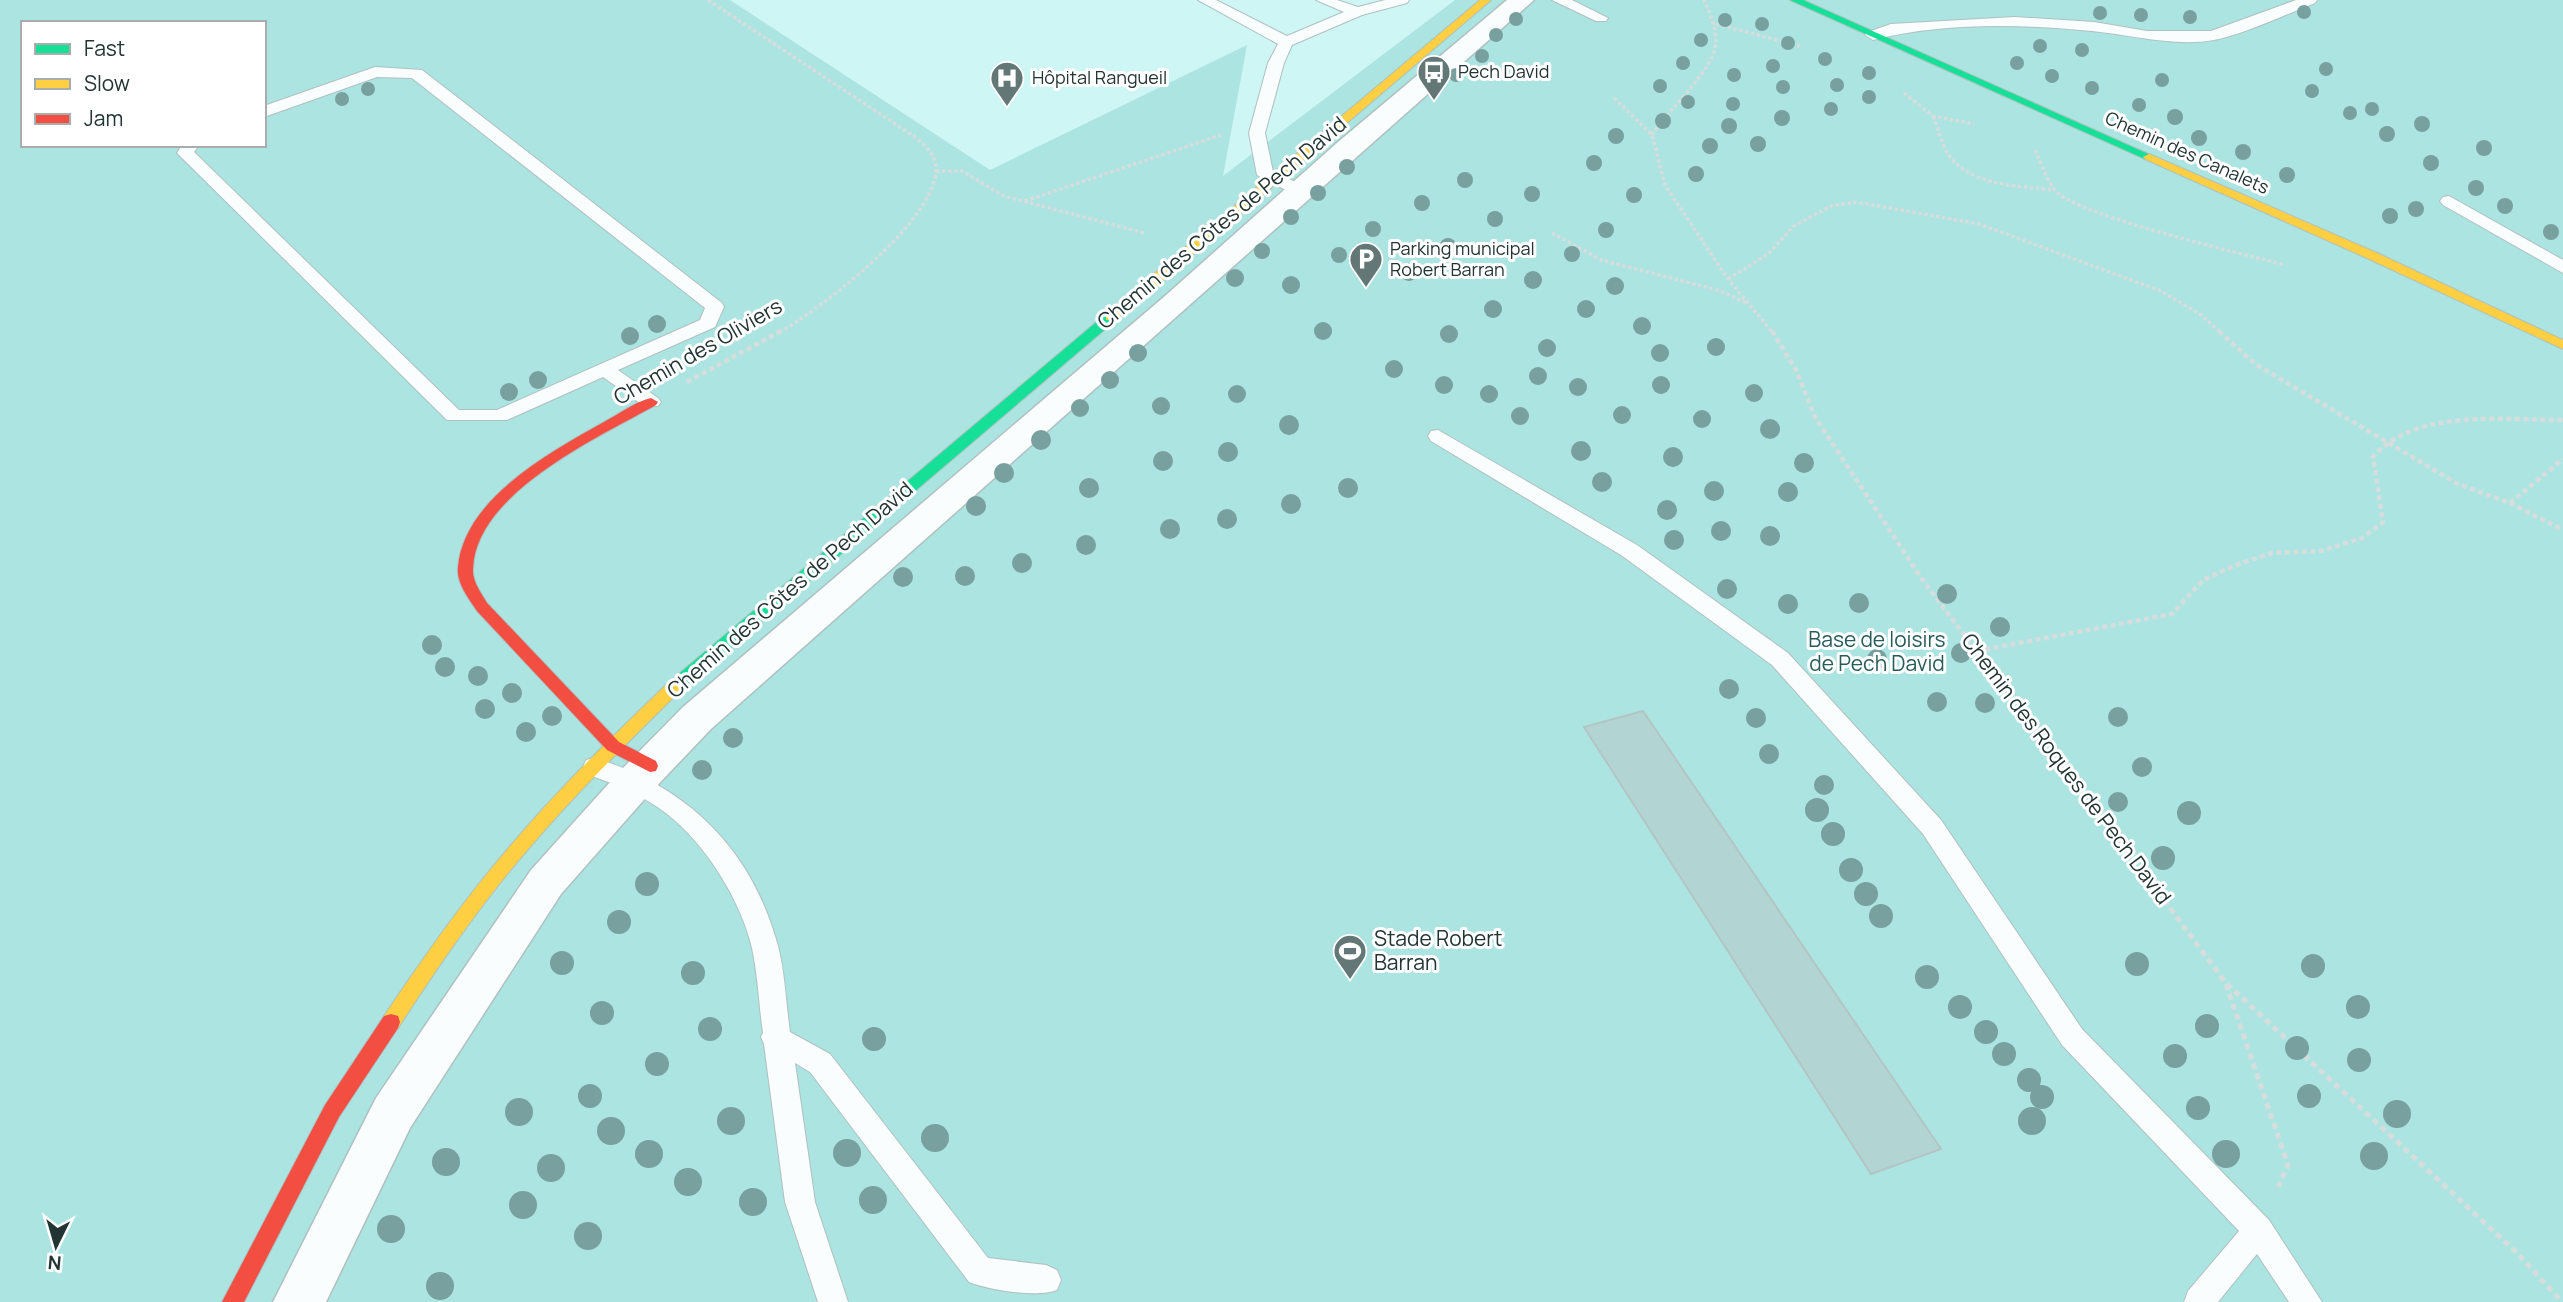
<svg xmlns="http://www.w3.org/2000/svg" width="2563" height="1302" font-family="Manrope,sans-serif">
	<rect width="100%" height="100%" fill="#dcf4f3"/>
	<!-- built -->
	<path fill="#cdf6f4" d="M730,0H1455L1222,177L1247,45L990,171Z"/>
	<!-- green -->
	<path fill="#ace4e1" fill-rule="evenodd" d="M0,0H730L990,170L1247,45L1223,176L1455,0H2563V1302H0ZM23,23H264V145H23Z"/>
	<!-- building -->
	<path fill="#b2d5d4" stroke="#b2c5c4" stroke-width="2" d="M1643,711L1941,1149L1871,1174L1584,727Z"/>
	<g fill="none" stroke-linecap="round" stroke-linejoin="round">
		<defs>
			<g id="lane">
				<path d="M1198,0H1216L1287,36L1344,12L1316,0H1337L1358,7L1385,0H1409L1407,3L1362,15L1292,45L1284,63L1265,133L1273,172L1307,187L1310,191L1307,195H1295L1257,175L1249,133L1268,63L1278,44Z"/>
				<path d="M1552,0H1572L1608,18L1606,21H1596Z"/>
				<path d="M2296,0H2317L2315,3C2287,14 2242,35 2214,40C2174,47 2132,35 2092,31C2021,24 1943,22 1873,40L1865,35L1868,32L1891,24L2015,17L2094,22L2147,31H2211Z"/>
				<path d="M375,67L422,70L722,303L724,307L715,327L618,370L658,398L661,402L658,406H644L603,377L507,420H447L177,153L182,145H199L194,152L459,410H497L700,320L705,308L412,78L377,77L264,117V106Z"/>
				<path d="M2449,196L2563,260V273L2443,205L2440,201L2443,197Z"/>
				<path d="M1438,430L1637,545L1788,653L1941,820L2082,1029L2269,1220L2322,1302H2289L2257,1254L2218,1302H2184L2188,1291L2239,1231L2062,1045L1923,834L1772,665L1621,555L1431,441L1428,436L1431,431Z"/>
				<path d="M595,758C689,787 752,850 778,946C785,973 786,1004 790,1032L830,1054L988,1258L1046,1265L1057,1270L1061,1280L1057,1290C1037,1298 989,1290 969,1282L810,1072L795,1063L815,1202L848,1302H818L785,1202L764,1044L761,1037L763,1033C759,1005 758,976 752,948C741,901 706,844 667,814C643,795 615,784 586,774L583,767L586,760Z"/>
			</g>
			<path id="street" d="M1507,0H1534L711,729L650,793L561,894L410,1128L326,1302H273L376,1098L531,870L620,771L683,707L1165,296L1338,142Z"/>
			<g id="fast">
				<path d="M1790,0H1803L2155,157L2145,159Z"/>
				<path d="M1111,313L1117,317L1116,320L680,691H668L666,687L668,683L1106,314Z"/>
			</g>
			<g id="slow">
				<path d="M1480,0H1491L1116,320H1106V314Z"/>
				<path d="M2149,154L2377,253L2563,340V349L2369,259L2145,159L2143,157Z"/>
				<path d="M674,681L680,683L682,687L680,691C626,744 572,797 524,854C477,909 437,968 398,1028L391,1030L384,1028L382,1022L384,1016C424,957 465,898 512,844C560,787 614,735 668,683Z"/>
			</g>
			<g id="jam">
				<path d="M651,398L658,402L656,405C599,437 475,493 473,569C472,581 481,593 487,603L619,742L656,761L658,766L656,771L650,772L607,750L477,611C469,599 456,583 458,567C464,499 550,452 604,422C619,414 635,402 651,398Z"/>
				<path d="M391,1014L398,1016L400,1022L398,1028L339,1117L244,1302H222L325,1105L384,1016Z"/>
			</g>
		</defs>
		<!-- lane casing -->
		<use href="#lane" stroke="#aec1c0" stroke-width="2"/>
		<!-- street casing -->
		<use href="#street" stroke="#aec1c0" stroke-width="3"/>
		<!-- fast casing -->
		<use href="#fast" stroke="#aec1c0" stroke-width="2"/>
		<!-- slow casing -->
		<use href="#slow" stroke="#aec1c0" stroke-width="2"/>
		<!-- jam casing -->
		<use href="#jam" stroke="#aec1c0" stroke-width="2"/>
		<!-- path-far2 -->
		<g stroke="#d6dddd" stroke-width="3.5" stroke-dasharray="3.5 2.5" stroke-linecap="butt">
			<path d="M708,0L915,137C923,144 932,151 935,162C948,213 818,311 778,333"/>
			<path d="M1716,24L1800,46"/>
			<path d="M1904,93L1933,116L1974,124"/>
			<path d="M1614,98L1652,135L1665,185L1728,279L1773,333"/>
			<path d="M1933,116C1938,128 1941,141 1947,152C1967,186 2019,186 2053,190"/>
			<path d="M1652,135C1668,109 1715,70 1716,42C1716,27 1710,14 1704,0"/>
			<path d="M2035,150C2041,162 2046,178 2054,189C2072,215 2245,254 2285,265"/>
			<path d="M936,171H962L1004,196L1144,233"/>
			<path d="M1025,201L1221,135"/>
			<path d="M1552,233L1601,260L1721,291L1746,303"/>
			<path d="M1728,279L1768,254L1794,226L1831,206L1856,202L1979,224L2161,291L2200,314L2221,333"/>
		</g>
		<!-- path-far1 -->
		<g stroke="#d6dddd" stroke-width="4.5" stroke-dasharray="5 3.5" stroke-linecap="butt">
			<path d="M1772,331L1796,370L1815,417L1922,579L2058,759"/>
			<path d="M2219,331L2255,364L2458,484L2510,503L2563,459"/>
			<path d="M687,382L781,331"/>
			<path d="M2510,503L2563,530"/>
			<path d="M1977,651L2172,614L2203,580L2236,565L2272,553L2321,551L2362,538L2383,522L2373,457C2415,408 2504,420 2563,420"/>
		</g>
		<!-- path -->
		<g stroke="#d6dddd" stroke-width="5" stroke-dasharray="6 4.5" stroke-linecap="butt">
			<path d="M2057,757L2226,983L2515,1251L2562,1302"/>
			<path d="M2226,984L2288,1165L2278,1187"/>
		</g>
		<!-- lane -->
		<use href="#lane" fill="#fafdfd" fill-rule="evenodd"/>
		<!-- street -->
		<use href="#street" fill="#fafdfd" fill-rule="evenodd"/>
		<!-- fast -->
		<use href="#fast" fill="#16e098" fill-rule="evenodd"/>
		<!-- slow -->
		<use href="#slow" fill="#ffcf43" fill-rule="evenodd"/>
		<!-- jam -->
		<use href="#jam" fill="#f24e42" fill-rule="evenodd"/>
	</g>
	<!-- trees -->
	<g fill="#78a09f">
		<circle cx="2304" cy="12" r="7"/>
		<circle cx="2100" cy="13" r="7"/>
		<circle cx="2141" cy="15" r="7"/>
		<circle cx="2190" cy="17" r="7"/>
		<circle cx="1516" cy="19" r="7"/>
		<circle cx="1725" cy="20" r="7"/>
		<circle cx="1762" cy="24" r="7"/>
		<circle cx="1496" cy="35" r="7"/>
		<circle cx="1701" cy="40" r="7"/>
		<circle cx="1788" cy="43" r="7"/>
		<circle cx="2040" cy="46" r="7"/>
		<circle cx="2082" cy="50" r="7"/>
		<circle cx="1482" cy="56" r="7"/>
		<circle cx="1825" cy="59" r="7"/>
		<circle cx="1683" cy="63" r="7"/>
		<circle cx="2017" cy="63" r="7"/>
		<circle cx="1773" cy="66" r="7"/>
		<circle cx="2326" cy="69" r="7"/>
		<circle cx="1869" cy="73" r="7"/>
		<circle cx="1456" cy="75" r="7"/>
		<circle cx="1734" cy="75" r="7"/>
		<circle cx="2052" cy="76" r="7"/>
		<circle cx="2162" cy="80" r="7"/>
		<circle cx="1837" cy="85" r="7"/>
		<circle cx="1660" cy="86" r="7"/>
		<circle cx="1783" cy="87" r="7"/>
		<circle cx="2092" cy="88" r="7"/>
		<circle cx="368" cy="89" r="7"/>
		<circle cx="2312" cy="91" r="7"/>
		<circle cx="1869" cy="97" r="7"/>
		<circle cx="342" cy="99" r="7"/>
		<circle cx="1688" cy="102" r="7"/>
		<circle cx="1733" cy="104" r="7"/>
		<circle cx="2139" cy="105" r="7"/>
		<circle cx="1831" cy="109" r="7"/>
		<circle cx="2372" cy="109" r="7"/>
		<circle cx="2350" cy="113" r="7"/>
		<circle cx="2175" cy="117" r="8"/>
		<circle cx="1782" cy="118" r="8"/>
		<circle cx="1663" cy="121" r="8"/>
		<circle cx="2422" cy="124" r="8"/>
		<circle cx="1729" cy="126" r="8"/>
		<circle cx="2387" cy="134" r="8"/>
		<circle cx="1616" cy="136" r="8"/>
		<circle cx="2199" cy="138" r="8"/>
		<circle cx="1758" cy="144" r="8"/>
		<circle cx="1710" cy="146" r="8"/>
		<circle cx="2484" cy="148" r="8"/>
		<circle cx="2243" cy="152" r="8"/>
		<circle cx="1594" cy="163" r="8"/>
		<circle cx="2431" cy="163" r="8"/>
		<circle cx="1347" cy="167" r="8"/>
		<circle cx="1696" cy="174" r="8"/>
		<circle cx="2287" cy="175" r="8"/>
		<circle cx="1465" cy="180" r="8"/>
		<circle cx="2476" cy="188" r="8"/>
		<circle cx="1318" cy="193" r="8"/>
		<circle cx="1532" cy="194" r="8"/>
		<circle cx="1634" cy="195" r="8"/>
		<circle cx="1422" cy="203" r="8"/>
		<circle cx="2505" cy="206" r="8"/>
		<circle cx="2416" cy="209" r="8"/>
		<circle cx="2390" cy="216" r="8"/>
		<circle cx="1291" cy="217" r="8"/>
		<circle cx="1495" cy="219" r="8"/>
		<circle cx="1373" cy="229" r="8"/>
		<circle cx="1606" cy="230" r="8"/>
		<circle cx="2551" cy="232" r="8"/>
		<circle cx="1448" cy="246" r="8"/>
		<circle cx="1262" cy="251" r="8"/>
		<circle cx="1572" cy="254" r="8"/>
		<circle cx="1339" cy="255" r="8"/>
		<circle cx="1409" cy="272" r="9"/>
		<circle cx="1235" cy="278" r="9"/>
		<circle cx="1533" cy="280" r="9"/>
		<circle cx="1291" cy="285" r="9"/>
		<circle cx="1615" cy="286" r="9"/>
		<circle cx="1493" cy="309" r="9"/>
		<circle cx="1586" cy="309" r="9"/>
		<circle cx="657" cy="324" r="9"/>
		<circle cx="1642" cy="326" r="9"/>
		<circle cx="1323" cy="331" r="9"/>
		<circle cx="1449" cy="334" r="9"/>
		<circle cx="630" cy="336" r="9"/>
		<circle cx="1716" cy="347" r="9"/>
		<circle cx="1547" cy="348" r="9"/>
		<circle cx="1138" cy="353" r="9"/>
		<circle cx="1660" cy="353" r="9"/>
		<circle cx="1394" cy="369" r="9"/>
		<circle cx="1538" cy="376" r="9"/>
		<circle cx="538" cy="380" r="9"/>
		<circle cx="1110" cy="380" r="9"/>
		<circle cx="1444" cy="385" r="9"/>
		<circle cx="1661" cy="385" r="9"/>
		<circle cx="1578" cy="387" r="9"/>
		<circle cx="509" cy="392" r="9"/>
		<circle cx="1754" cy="393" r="9"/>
		<circle cx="1237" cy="394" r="9"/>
		<circle cx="1489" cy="394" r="9"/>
		<circle cx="1161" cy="406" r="9"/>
		<circle cx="1080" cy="408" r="9"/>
		<circle cx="1622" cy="415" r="9"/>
		<circle cx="1520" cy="416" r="9"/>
		<circle cx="1702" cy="419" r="9"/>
		<circle cx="1289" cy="425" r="10"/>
		<circle cx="1770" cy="429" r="10"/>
		<circle cx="1041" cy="440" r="10"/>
		<circle cx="1581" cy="451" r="10"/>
		<circle cx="1228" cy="452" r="10"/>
		<circle cx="1673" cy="457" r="10"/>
		<circle cx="1163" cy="461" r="10"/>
		<circle cx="1804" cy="463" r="10"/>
		<circle cx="1004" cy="473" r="10"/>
		<circle cx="1602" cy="482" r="10"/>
		<circle cx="1089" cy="488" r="10"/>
		<circle cx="1348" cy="488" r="10"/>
		<circle cx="1714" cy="491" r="10"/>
		<circle cx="1788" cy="492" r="10"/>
		<circle cx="1291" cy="504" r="10"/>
		<circle cx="976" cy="506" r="10"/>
		<circle cx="1667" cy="510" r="10"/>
		<circle cx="1227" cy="519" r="10"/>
		<circle cx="1170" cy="529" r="10"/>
		<circle cx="1721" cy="531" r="10"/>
		<circle cx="1770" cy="536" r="10"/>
		<circle cx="1674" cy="540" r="10"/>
		<circle cx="1086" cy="545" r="10"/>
		<circle cx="1022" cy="563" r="10"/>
		<circle cx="965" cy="576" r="10"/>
		<circle cx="903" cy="577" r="10"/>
		<circle cx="1727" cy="589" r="10"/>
		<circle cx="1947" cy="594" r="10"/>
		<circle cx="1859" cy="603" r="10"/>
		<circle cx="1788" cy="604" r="10"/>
		<circle cx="2000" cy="627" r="10"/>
		<circle cx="432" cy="645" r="10"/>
		<circle cx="1961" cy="653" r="10"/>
		<circle cx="1877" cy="659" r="10"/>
		<circle cx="445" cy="667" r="10"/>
		<circle cx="478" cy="676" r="10"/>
		<circle cx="1729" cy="689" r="10"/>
		<circle cx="512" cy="693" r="10"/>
		<circle cx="1937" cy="702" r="10"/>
		<circle cx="1985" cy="703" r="10"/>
		<circle cx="485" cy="709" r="10"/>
		<circle cx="552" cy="716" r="10"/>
		<circle cx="2118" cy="717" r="10"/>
		<circle cx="1756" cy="718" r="10"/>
		<circle cx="526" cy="732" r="10"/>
		<circle cx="733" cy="738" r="10"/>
		<circle cx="1769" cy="754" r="10"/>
		<circle cx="2142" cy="767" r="10"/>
		<circle cx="702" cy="770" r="10"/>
		<circle cx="1824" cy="785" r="10"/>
		<circle cx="2118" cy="802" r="10"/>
		<circle cx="1817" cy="810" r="12"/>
		<circle cx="2189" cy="813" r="12"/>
		<circle cx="1833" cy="834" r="12"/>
		<circle cx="2163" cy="858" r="12"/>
		<circle cx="1851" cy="870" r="12"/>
		<circle cx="647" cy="884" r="12"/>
		<circle cx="1866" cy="894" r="12"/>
		<circle cx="1881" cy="916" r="12"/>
		<circle cx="619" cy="922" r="12"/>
		<circle cx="562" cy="963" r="12"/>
		<circle cx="2137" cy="964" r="12"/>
		<circle cx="2313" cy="966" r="12"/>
		<circle cx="693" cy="973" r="12"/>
		<circle cx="1927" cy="977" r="12"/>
		<circle cx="1960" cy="1007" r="12"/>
		<circle cx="2358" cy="1007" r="12"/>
		<circle cx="602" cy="1013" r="12"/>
		<circle cx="2207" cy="1026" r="12"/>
		<circle cx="710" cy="1029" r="12"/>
		<circle cx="1986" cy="1032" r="12"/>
		<circle cx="874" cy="1039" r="12"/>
		<circle cx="2297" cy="1048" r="12"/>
		<circle cx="2004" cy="1054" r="12"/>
		<circle cx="2175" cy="1056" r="12"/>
		<circle cx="2359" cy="1060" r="12"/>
		<circle cx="657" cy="1064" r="12"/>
		<circle cx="2029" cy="1080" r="12"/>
		<circle cx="590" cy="1096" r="12"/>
		<circle cx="2309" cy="1096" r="12"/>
		<circle cx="2042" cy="1097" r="12"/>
		<circle cx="2198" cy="1108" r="12"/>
		<circle cx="519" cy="1112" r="14"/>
		<circle cx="2397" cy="1114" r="14"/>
		<circle cx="731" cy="1121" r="14"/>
		<circle cx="2032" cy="1121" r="14"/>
		<circle cx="611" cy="1131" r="14"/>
		<circle cx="935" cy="1138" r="14"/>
		<circle cx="847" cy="1153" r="14"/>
		<circle cx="649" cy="1154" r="14"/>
		<circle cx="2226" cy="1154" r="14"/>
		<circle cx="2374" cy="1156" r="14"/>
		<circle cx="446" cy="1162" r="14"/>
		<circle cx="551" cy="1168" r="14"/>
		<circle cx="688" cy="1182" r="14"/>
		<circle cx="873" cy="1200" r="14"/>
		<circle cx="753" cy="1202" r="14"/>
		<circle cx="523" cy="1205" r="14"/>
		<circle cx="391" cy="1229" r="14"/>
		<circle cx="588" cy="1236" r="14"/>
		<circle cx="440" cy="1286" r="14"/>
	</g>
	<!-- icons -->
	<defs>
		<symbol id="bus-pin" viewBox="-11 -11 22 30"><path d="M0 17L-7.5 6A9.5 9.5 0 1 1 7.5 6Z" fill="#637776" stroke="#fff"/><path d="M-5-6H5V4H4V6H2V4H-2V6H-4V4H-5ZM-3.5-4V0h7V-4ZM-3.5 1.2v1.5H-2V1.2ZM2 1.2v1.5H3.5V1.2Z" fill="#fff"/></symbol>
		<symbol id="hospital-pin" viewBox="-11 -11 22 30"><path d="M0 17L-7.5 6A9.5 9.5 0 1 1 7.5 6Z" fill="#637776" stroke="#fff"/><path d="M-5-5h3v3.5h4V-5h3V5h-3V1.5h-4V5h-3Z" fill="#fff"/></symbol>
		<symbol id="parking-pin" viewBox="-11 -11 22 30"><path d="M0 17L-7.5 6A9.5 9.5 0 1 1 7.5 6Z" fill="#637776" stroke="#fff"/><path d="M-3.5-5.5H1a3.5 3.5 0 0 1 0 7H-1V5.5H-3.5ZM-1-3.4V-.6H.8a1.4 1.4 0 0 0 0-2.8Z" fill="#fff"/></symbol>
		<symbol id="stadium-pin" viewBox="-11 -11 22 30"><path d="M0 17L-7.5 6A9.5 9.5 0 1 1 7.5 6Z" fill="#637776" stroke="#fff"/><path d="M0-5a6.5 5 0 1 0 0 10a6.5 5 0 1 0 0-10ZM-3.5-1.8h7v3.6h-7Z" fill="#fff"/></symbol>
	</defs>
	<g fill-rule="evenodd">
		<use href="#bus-pin" x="1415" y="53" width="38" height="52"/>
		<use href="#hospital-pin" x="988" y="59" width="38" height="52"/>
		<use href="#parking-pin" x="1347" y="240" width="38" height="52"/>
		<use href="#stadium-pin" x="1331" y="932" width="38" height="52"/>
	</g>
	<g text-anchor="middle" stroke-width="6" stroke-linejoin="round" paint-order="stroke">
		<!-- far-poi labels -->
		<g font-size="18" fill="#223433" stroke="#fff" text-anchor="start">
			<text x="1458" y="78">Pech David</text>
			<text x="1032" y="84">Hôpital Rangueil</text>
			<text x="1390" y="255">Parking municipal<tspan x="1390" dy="21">Robert Barran</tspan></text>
		</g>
		<!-- far-street labels -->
		<g font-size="18" fill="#223433" stroke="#fff">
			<text transform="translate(2187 153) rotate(24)" y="6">Chemin des Canalets</text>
		</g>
		<!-- street labels -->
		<g font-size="21" fill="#223433" stroke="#fff">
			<text transform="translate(1222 223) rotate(-40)" y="7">Chemin des Côtes de Pech David</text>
			<text transform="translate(698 352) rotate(-30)" y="7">Chemin des Oliviers</text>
			<text transform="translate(790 590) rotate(-41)" y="7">Chemin des Côtes de Pech David</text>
			<text transform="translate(2066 769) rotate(53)" y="7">Chemin des Roques de Pech David</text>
		</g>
		<!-- park labels -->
		<g font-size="21" fill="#275c5a" stroke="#fff">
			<text x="1877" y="647">Base de loisirs<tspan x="1877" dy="24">de Pech David</tspan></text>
		</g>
		<!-- poi labels -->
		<g font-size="21" fill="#223433" stroke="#fff" text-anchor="start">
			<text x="1374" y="946">Stade Robert<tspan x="1374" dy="24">Barran</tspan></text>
		</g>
	</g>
	<!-- legend -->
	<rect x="21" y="21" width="245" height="126" fill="#ffffff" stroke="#a7aead" stroke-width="2"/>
	<rect x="35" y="44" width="35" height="10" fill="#16e098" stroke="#a7aead" stroke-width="2"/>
	<text x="84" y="56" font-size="21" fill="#223433">Fast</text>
	<rect x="35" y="79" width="35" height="10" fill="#ffcf43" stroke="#a7aead" stroke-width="2"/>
	<text x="84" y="91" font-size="21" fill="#223433">Slow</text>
	<rect x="35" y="114" width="35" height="10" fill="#f24e42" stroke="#a7aead" stroke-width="2"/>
	<text x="84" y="126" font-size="21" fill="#223433">Jam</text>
	<!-- north arrow -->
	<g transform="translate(56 1246) rotate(185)" stroke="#ffffff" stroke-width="5" paint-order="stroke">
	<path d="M0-5L12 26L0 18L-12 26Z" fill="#223433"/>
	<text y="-10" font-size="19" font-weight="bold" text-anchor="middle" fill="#223433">N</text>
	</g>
</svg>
